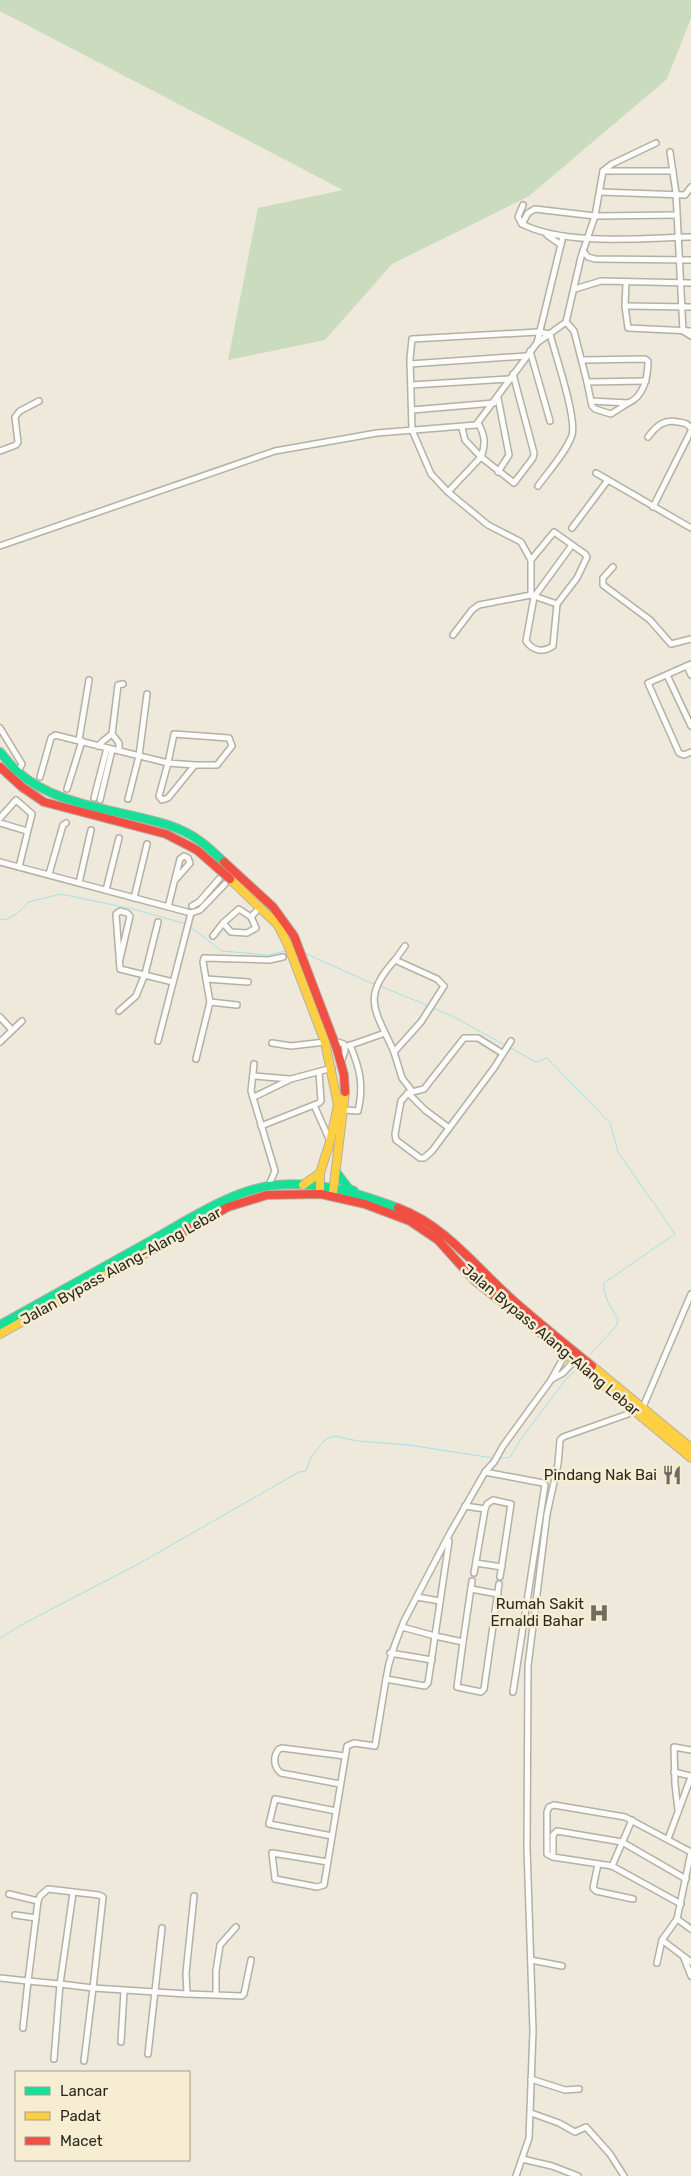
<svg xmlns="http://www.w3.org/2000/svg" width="691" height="2176" font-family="Rubik,sans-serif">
	<rect width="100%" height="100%" fill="#eee9db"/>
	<!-- green -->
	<path fill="#cadbbe" d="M0,0H691V18L667,79L529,196L392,264L325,340L228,360L258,208L343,190L0,11Z"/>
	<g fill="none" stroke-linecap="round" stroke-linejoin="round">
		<!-- stream -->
		<g stroke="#a4e2e6" stroke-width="1">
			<path d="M0,919L5,920L15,915L29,902L61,894L133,909L186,924"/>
			<path d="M189,926L222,951L268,955L286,951"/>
			<path d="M304,953L376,985"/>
			<path d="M380,986L429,1006"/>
			<path d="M433,1008L450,1015L505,1045"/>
			<path d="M509,1047L536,1062L547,1058L610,1123L618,1152L675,1234L604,1283C603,1296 611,1308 618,1319L617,1325L590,1355"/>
			<path d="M499,1459L510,1457L521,1439L566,1379L575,1371"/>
			<path d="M0,1638L23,1624L140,1563L299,1472L306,1471L311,1457L326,1439L334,1436L358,1441L409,1445L493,1458"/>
		</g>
		<defs>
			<g id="street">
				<path d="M670,152L676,193L683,331L691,336"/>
				<path d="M603,171H673"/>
				<path d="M600,192L685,195L691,187"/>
				<path d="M523,205L518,217L522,224L528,213L535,209L595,216L676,215"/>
				<path d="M522,224C565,246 641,238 691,237"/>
				<path d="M547,235L561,245"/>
				<path d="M583,251L588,257L595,259L691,260"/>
				<path d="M626,283L625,306L628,328L691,331"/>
				<path d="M575,289L601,281L691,283"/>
				<path d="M625,306L691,307"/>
				<path d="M566,322L574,331L587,382L646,381"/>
				<path d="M537,343L563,236"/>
				<path d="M530,351L550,421"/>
				<path d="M582,360L645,359L648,361C648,376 644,397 628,403L591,401"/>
				<path d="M410,364L526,356"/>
				<path d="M587,382L592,406L595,409L611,414L628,403"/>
				<path d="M411,385L509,379"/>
				<path d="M498,398L509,455L498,472"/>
				<path d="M412,410L494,403"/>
				<path d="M478,423C485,435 486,444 481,457L514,483L533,458L534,453L513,374"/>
				<path d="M648,437C656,426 664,419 678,422C684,423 688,423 691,429"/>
				<path d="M0,451L16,445L18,442L15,417L20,411L39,401"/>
				<path d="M596,473L691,528"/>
				<path d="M538,486C548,472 567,451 572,435C577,418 555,354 550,334L538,332L412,339L410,359L412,430L431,474L448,492L488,525L521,542L531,560L554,532L585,554L587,557L577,578L557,604L553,646C543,653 533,651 526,641L534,597L572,545"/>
				<path d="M448,492L481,457L465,440L462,428"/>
				<path d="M653,507L691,431"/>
				<path d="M572,528L608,480"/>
				<path d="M0,546L275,451L377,433L476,425L537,343L566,322L581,257L595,216L603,171L612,164L656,143"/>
				<path d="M531,560V595"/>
				<path d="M613,567L603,578V585L650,620L671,644L691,639"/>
				<path d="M453,635L472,610L479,605L531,595L557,604"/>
				<path d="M691,664L648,683L679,753L684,755L691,752"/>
				<path d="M687,666L691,675"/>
				<path d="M667,675L691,726"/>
				<path d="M0,728L22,764L20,768L14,770"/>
				<path d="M79,740L89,680"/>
				<path d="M98,746L103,741L112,734"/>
				<path d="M119,751V743L112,734L118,685L123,684"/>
				<path d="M40,777L51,738L55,735L168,763L174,734L229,738L232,746L217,765H195L168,798L162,800L159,796L168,763L195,765"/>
				<path d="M67,789L82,741"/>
				<path d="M94,798L107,748"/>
				<path d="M128,799L139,756L147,694"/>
				<path d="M100,800L112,750"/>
				<path d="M0,818L16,800L32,814L19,867"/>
				<path d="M0,823L27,831"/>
				<path d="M0,862L191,913L200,910L225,884"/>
				<path d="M49,874L63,825L66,823"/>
				<path d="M79,883L91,830"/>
				<path d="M106,890L119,838"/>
				<path d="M134,898L147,844"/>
				<path d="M192,906L199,902L219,879"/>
				<path d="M168,907L180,859L184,856L188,858L190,863L176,879"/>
				<path d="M251,917L260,907"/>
				<path d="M213,936L223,923L239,909L251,917L256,928L247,933L231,932L223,923"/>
				<path d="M405,946L395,960L437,979L444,986L421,1022L394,1052L402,1078L412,1091"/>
				<path d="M120,959L130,916L127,913L120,911L116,914L120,969L173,982"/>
				<path d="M206,979L248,982"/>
				<path d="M210,1002L237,1005"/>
				<path d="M119,1011L136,996L145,974L158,922"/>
				<path d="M0,1017L12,1030"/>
				<path d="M158,1041L191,913"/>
				<path d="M334,1041L344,1044L345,1051L341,1062"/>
				<path d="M0,1042L22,1021"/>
				<path d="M272,1043L291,1046L325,1042"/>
				<path d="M345,1047L385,1033"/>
				<path d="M394,1052C376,1011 360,998 395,960"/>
				<path d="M502,1053L478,1038H464L424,1089L408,1093L401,1101L395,1134L396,1140L420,1158H424L432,1151L494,1068L511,1041"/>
				<path d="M196,1059L210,1002L203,962L204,958L269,960L283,957"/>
				<path d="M254,1064L251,1091L275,1171L269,1185"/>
				<path d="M253,1076L290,1079"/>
				<path d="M408,1093L425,1110L449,1128"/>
				<path d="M254,1097L291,1079L332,1068"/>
				<path d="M314,1105L330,1141"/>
				<path d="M344,1110L358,1111C364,1085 360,1069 350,1045"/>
				<path d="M261,1126L319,1103L321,1101L319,1072"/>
				<path d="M552,1379L563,1373L575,1360"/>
				<path d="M643,1407L691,1294"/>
				<path d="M485,1472L543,1483L545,1485L513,1692"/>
				<path d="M465,1506L485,1509L474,1573"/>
				<path d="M485,1509L487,1504L493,1500L511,1504L500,1577"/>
				<path d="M449,1541L435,1636L463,1642L472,1581"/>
				<path d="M476,1563L502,1567"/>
				<path d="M471,1589L498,1594"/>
				<path d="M417,1597L440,1601"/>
				<path d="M402,1627L435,1636L428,1683L425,1686L386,1679C389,1658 396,1641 404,1621L450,1533L485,1472L494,1462L503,1446L551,1380L566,1353"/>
				<path d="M463,1642L457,1687L481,1692L484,1689L499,1584"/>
				<path d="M390,1653L432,1660"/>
				<path d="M674,1772L691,1776"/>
				<path d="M340,1784L281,1773C273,1767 273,1756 279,1749L282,1748L345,1756"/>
				<path d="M678,1810L675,1784L674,1747L691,1750"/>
				<path d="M332,1836L269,1824L275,1799L336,1811"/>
				<path d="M668,1839L691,1777"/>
				<path d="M691,1852L677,1919L691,1929"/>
				<path d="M553,1857L547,1854V1812L549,1807L554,1805L625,1817L691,1852"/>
				<path d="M328,1862L272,1853L275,1879L317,1887L324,1885L347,1746L354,1743L375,1746L386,1679"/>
				<path d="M598,1864L593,1888L596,1891L633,1899"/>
				<path d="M612,1866L632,1820"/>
				<path d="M9,1894L38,1901"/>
				<path d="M681,1904L612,1866L553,1857V1835L557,1831L622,1842L686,1879"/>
				<path d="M15,1915L36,1918"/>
				<path d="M677,1919L662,1940L691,1962"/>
				<path d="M684,1958L691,1976"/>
				<path d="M531,1960L562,1966"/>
				<path d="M657,1963L662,1940"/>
				<path d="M0,1978L28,1981L38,1901L40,1896L48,1889L99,1895L103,1897L93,1988L60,1984L54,2059"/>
				<path d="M187,1994L242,1996L244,1994L251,1960"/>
				<path d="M216,1994V1971L220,1945L236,1927"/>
				<path d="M23,2028L28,1981L60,1984L73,1893"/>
				<path d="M121,2042L124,1991"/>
				<path d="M148,2054L162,1928"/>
				<path d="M84,2061L93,1988L187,1994L186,1973L194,1896"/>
				<path d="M531,2079L565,2090L579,2089"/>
				<path d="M531,2113L559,2123L575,2132L586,2127L610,2154L624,2176"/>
				<path d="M522,2159L552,2166L578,2176"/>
				<path d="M516,2176L529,2138L533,2031L527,1848L528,1666L547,1514L558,1464L560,1440L563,1437L628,1414L633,1409"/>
			</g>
			<g id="fast">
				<path d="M0,752C6,759 11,766 18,772C51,801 97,807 138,817C154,821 171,824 185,832C200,839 212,851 224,862"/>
				<path d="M336,1172L349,1189L354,1191"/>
				<path d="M0,1325C51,1297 101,1268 152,1240C188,1220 234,1189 276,1185C319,1181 358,1193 398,1208"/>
			</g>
			<g id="slow">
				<path d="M230,879L278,925L288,945L325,1042L338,1105L330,1142L320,1173V1189"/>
				<path d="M303,1185L320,1173"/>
				<path d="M333,1193L345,1092"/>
				<path d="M0,1334L182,1233"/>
				<path d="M542,1334L691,1458"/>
				<path d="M592,1366L691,1448"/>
			</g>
			<g id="jam">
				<path d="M0,767L22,787L44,802L166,834L197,850L230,879"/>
				<path d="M224,862L273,907L294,936L337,1049L344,1075L345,1092"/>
				<path d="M398,1208C447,1226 477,1269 515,1302C540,1324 566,1345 592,1366"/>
				<path d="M182,1233L228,1207L267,1195L321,1194L365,1204L410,1221L438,1240L474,1280L542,1334"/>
			</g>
		</defs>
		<!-- street casing -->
		<use href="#street" stroke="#b4b0a5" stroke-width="8"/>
		<!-- fast casing -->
		<use href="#fast" stroke="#b4b0a5" stroke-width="10"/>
		<!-- slow casing -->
		<use href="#slow" stroke="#b4b0a5" stroke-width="10"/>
		<!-- jam casing -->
		<use href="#jam" stroke="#b4b0a5" stroke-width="10"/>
		<!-- street -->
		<use href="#street" stroke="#fcfcfa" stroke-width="5"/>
		<!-- fast -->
		<use href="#fast" stroke="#16e098" stroke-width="8"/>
		<!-- slow -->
		<use href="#slow" stroke="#ffcf43" stroke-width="8"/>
		<!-- jam -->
		<use href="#jam" stroke="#f24e42" stroke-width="8"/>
	</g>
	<!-- icons -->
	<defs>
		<symbol id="restaurant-bare" viewBox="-9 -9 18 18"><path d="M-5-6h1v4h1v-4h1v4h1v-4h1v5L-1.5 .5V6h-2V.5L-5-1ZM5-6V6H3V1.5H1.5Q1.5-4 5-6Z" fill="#6f6c60" stroke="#f6edd3" stroke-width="2.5" paint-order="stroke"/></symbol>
		<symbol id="hospital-bare" viewBox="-9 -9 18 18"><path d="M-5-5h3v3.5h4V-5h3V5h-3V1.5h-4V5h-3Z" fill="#6f6c60" stroke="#f6edd3" stroke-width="2.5" paint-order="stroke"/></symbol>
	</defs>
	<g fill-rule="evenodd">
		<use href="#restaurant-bare" x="658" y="1461" width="28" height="28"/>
		<use href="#hospital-bare" x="585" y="1599" width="28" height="28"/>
	</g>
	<g text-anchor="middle" stroke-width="5" stroke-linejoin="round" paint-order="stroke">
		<!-- street labels -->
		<g font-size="15" fill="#2b281e" stroke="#f6edd3">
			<text transform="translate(121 1266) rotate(-29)" y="5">Jalan Bypass Alang-Alang Lebar</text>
			<text transform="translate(551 1340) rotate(40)" y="5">Jalan Bypass Alang-Alang Lebar</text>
		</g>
		<!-- poi labels -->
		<g font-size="15" fill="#2b281e" stroke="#f6edd3" text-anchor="end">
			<text x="657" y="1480">Pindang Nak Bai</text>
			<text x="584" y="1609">Rumah Sakit<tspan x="584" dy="17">Ernaldi Bahar</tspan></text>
		</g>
	</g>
	<!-- legend -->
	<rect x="15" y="2071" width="175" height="90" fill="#f6edd3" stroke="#a59e8b"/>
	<rect x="25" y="2087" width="25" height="8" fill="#16e098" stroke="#a59e8b"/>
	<text x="60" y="2096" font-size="15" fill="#2b281e">Lancar</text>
	<rect x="25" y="2112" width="25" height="8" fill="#ffcf43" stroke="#a59e8b"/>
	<text x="60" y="2121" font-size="15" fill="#2b281e">Padat</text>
	<rect x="25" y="2137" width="25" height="8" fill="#f24e42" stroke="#a59e8b"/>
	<text x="60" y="2146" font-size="15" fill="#2b281e">Macet</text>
</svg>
